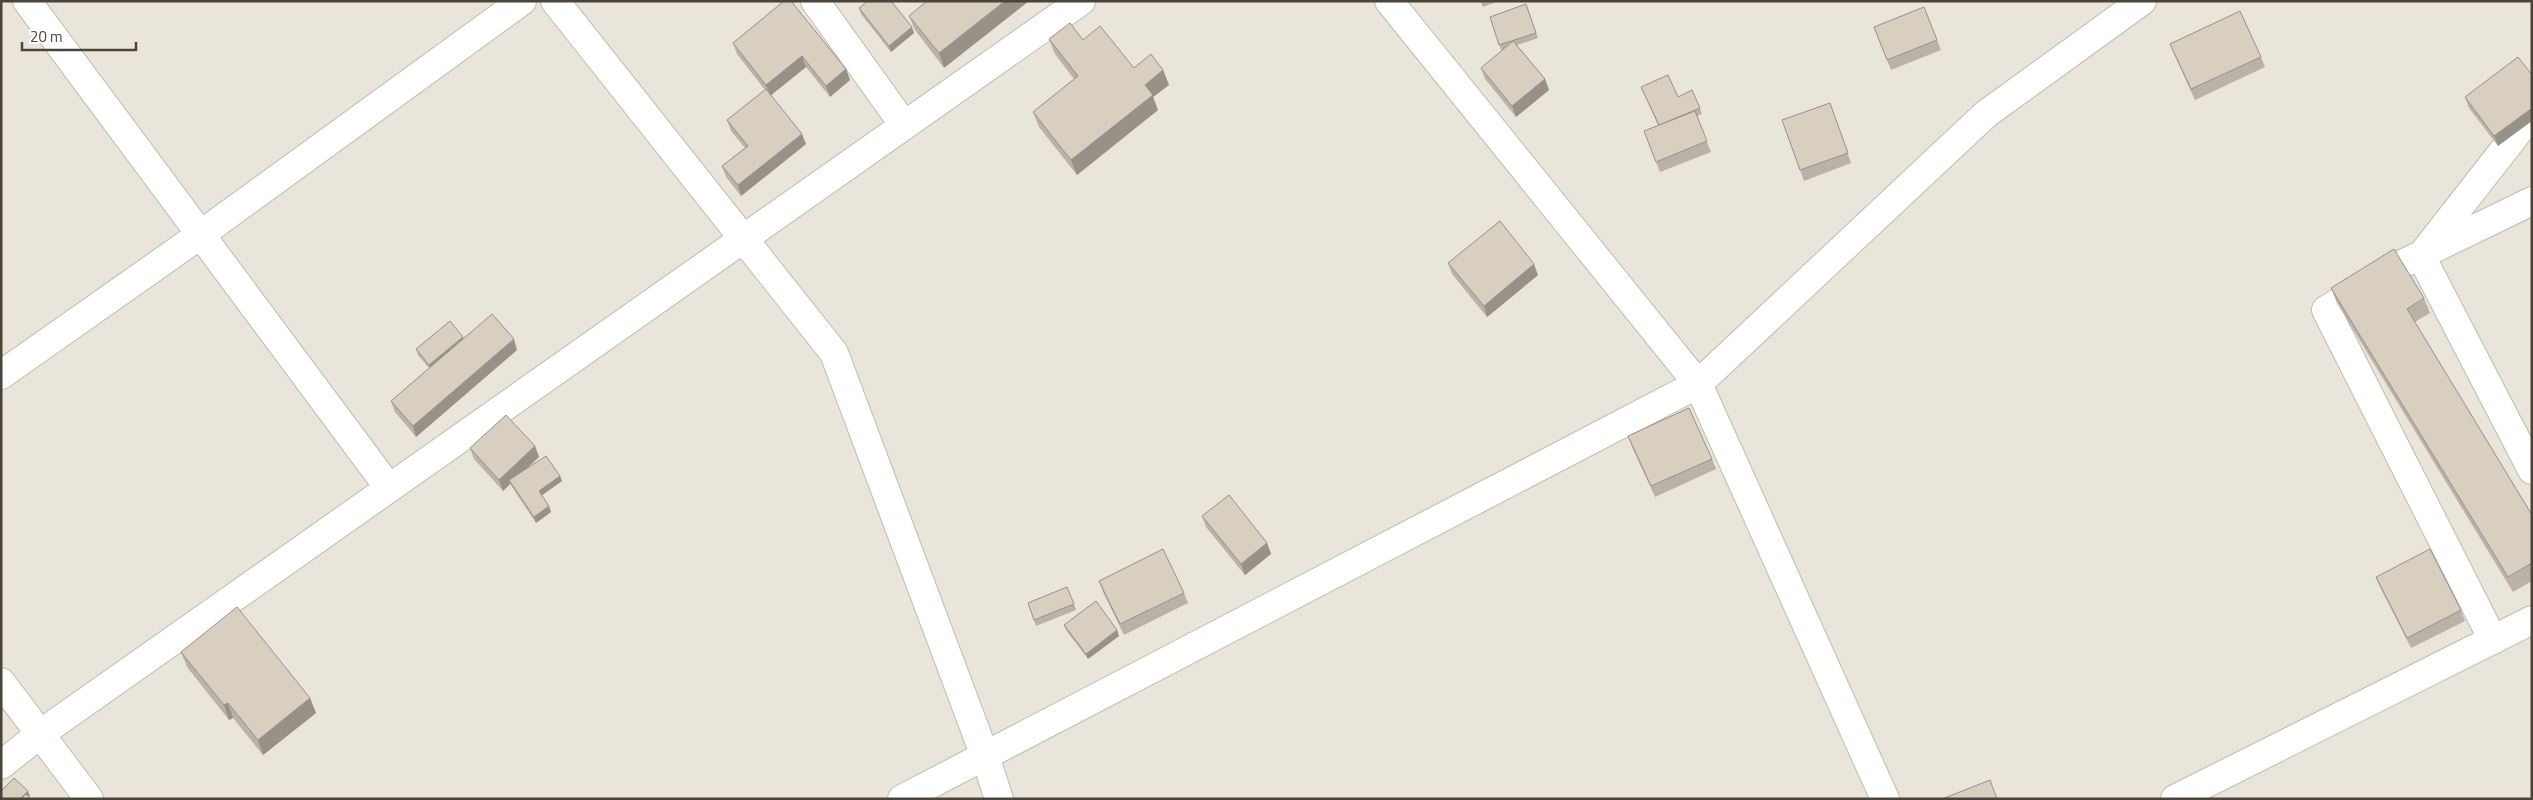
<svg xmlns="http://www.w3.org/2000/svg" width="2533" height="800" font-family="'Titillium Web',sans-serif">
	<rect width="100%" height="100%" fill="#f6f3ec"/>
	<!-- residential -->
	<rect fill="#eae5da" x="1" y="1" width="2531" height="798"/>
	<g fill="none" stroke-linecap="round" stroke-linejoin="round">
		<defs>
			<g id="minor">
				<path d="M27,1L389,488"/>
				<path d="M555,1L834,353L985,756L999,799"/>
				<path d="M815,1L904,125"/>
				<path d="M1389,1L1698,384L1885,799"/>
				<path d="M2532,114L2421,256L2532,470"/>
				<path d="M1,375L200,235L522,1"/>
				<path d="M2493,640L2326,310L2400,265L2532,201"/>
				<path d="M1,682L89,799"/>
				<path d="M1,765L40,734L1081,1"/>
				<path d="M902,799L1698,384L1986,114L2142,1"/>
				<path d="M2175,799L2532,620"/>
			</g>
		</defs>
		<!-- minor casing -->
		<use href="#minor" stroke="#c2bbae" stroke-width="30"/>
		<!-- minor -->
		<use href="#minor" stroke="#fff" stroke-width="28"/>
	</g>
	<!-- wall -->
	<g fill="#bab2a6">
		<path d="M784,1L846,69L850,80L830,97L806,67L771,95L806,144L741,196L726,177L722,166L745,148L731,131L727,120L765,90L737,54L733,43Z"/>
		<path d="M927,1L944,68L915,30L909,16Z"/>
		<path d="M1480,1H1499L1483,7Z"/>
		<path d="M1526,4L1538,38L1517,45L1545,79L1549,90L1516,117L1485,79L1481,68L1503,50H1501L1490,17Z"/>
		<path d="M1924,7L1941,50L1891,70L1874,27Z"/>
		<path d="M859,8L914,33L891,52L861,14Z"/>
		<path d="M1049,39L1083,40L1134,68L1163,70L1169,85L1153,97L1158,110L1077,175L1039,127L1033,112L1074,79L1055,54Z"/>
		<path d="M2170,44L2261,57L2265,67L2195,100L2174,54Z"/>
		<path d="M2532,75L2498,146L2469,108L2465,97Z"/>
		<path d="M1641,87L1678,97L1700,108L1702,114L1697,116L1711,152L1660,172L1644,131L1658,125Z"/>
		<path d="M1830,103L1851,163L1804,181L1782,120Z"/>
		<path d="M1448,263L1538,275L1487,317L1452,274Z"/>
		<path d="M2331,288L2424,298L2430,313L2415,322L2532,515V581L2513,592L2337,303Z"/>
		<path d="M463,337V339L517,350L416,437L395,412L391,401L429,368L418,355L416,349Z"/>
		<path d="M1628,436L1712,459L1716,469L1655,497L1632,447Z"/>
		<path d="M535,446L539,457L527,468L560,476L562,481L542,495L549,506L551,512L536,523L510,484L503,491L474,459L470,448Z"/>
		<path d="M1202,516L1267,543L1271,554L1245,575L1206,527Z"/>
		<path d="M2376,577L2461,610L2465,621L2411,648L2380,587Z"/>
		<path d="M1099,581L1184,593L1188,603L1124,635L1103,592Z"/>
		<path d="M1028,603L1074,604L1076,610L1036,626Z"/>
		<path d="M1064,625L1117,630L1119,636L1088,659L1066,630Z"/>
		<path d="M181,652L310,698L316,713L263,755L233,718L229,720L187,667Z"/>
	</g>
	<!-- shaded-wall -->
	<g fill="#979187">
		<path d="M1005,1H1029L944,68L939,53Z"/>
		<path d="M912,27L914,33L891,52L889,46Z"/>
		<path d="M802,56L806,67L770,96L766,85Z"/>
		<path d="M846,69L850,80L830,97L826,86Z"/>
		<path d="M1163,70L1169,85L1153,97L1158,110L1077,175L1071,160L1145,85Z"/>
		<path d="M1545,79L1549,90L1516,117L1512,106Z"/>
		<path d="M2532,108V121L2498,146L2494,136Z"/>
		<path d="M802,134L806,144L741,196L738,185Z"/>
		<path d="M1534,264L1538,275L1487,317L1484,306Z"/>
		<path d="M463,337L465,342L431,370L429,365Z"/>
		<path d="M514,339L517,350L416,437L413,426Z"/>
		<path d="M535,446L539,457L511,483L509,480L510,484L503,491L499,480Z"/>
		<path d="M560,476L562,481L541,496L539,491Z"/>
		<path d="M549,506L551,512L536,523L534,517Z"/>
		<path d="M1267,543L1271,554L1245,575L1241,564Z"/>
		<path d="M1117,630L1119,636L1088,659L1086,654Z"/>
		<path d="M310,698L316,713L263,755L258,740Z"/>
		<path d="M228,703L233,718L229,720L224,705Z"/>
		<path d="M28,791L30,796L27,799H20Z"/>
	</g>
	<!-- building -->
	<g fill="#d8cfc1" stroke="#979187">
		<path d="M784,1H791L846,69L826,86L802,56L766,85L733,43Z"/>
		<path d="M868,1H891L912,27L889,46L859,8Z"/>
		<path d="M927,1H1005L939,53L909,16Z"/>
		<path d="M1526,4L1536,33L1499,45L1490,17Z"/>
		<path d="M1924,7L1937,40L1887,60L1874,27Z"/>
		<path d="M2240,11L2261,57L2191,89L2170,44Z"/>
		<path d="M1070,23L1083,40L1100,26L1134,68L1151,54L1163,70L1145,85L1153,95L1071,160L1033,112L1078,76L1049,39Z"/>
		<path d="M1513,41L1545,79L1512,106L1481,68Z"/>
		<path d="M2518,57L2532,75V108L2494,136L2465,97Z"/>
		<path d="M1668,75L1678,97L1692,90L1700,108L1659,125L1641,87Z"/>
		<path d="M766,89L802,134L738,185L722,166L748,146L727,120Z"/>
		<path d="M1830,103L1848,153L1800,170L1782,120Z"/>
		<path d="M1695,111L1707,141L1656,162L1644,131Z"/>
		<path d="M1500,221L1534,264L1484,306L1448,263Z"/>
		<path d="M2394,249L2424,298L2407,309L2532,515V563L2508,577L2331,288Z"/>
		<path d="M492,314L514,339L413,426L391,401Z"/>
		<path d="M450,321L463,337L429,365L416,349Z"/>
		<path d="M1689,408L1712,459L1651,486L1628,436Z"/>
		<path d="M506,415L535,446L499,480L470,448Z"/>
		<path d="M546,456L560,476L539,491L549,506L534,517L509,480Z"/>
		<path d="M1229,495L1267,543L1241,564L1202,516Z"/>
		<path d="M1163,549L1184,593L1120,624L1099,581Z"/>
		<path d="M2430,549L2461,610L2407,638L2376,577Z"/>
		<path d="M1067,587L1074,604L1034,620L1028,603Z"/>
		<path d="M1096,601L1117,630L1086,654L1064,625Z"/>
		<path d="M237,607L310,698L258,740L228,703L224,705L181,652Z"/>
		<path d="M14,778L28,791L20,799H1V791Z"/>
		<path d="M1990,780L1997,799H1942Z"/>
		<path d="M26,794L31,799H21Z"/>
	</g>
	<!-- border -->
	<rect width="2533" height="800" fill="none" stroke="#4b4439" stroke-width="5"/>
	<!-- scale -->
	<path d="M22 42v8h114v-8" fill="none" stroke="#4b4439" stroke-width="2.5"/>
	<text x="30" y="42" font-size="15" fill="#4b4439" stroke="#ffffff" stroke-width="4" paint-order="stroke">20 m</text>
</svg>
